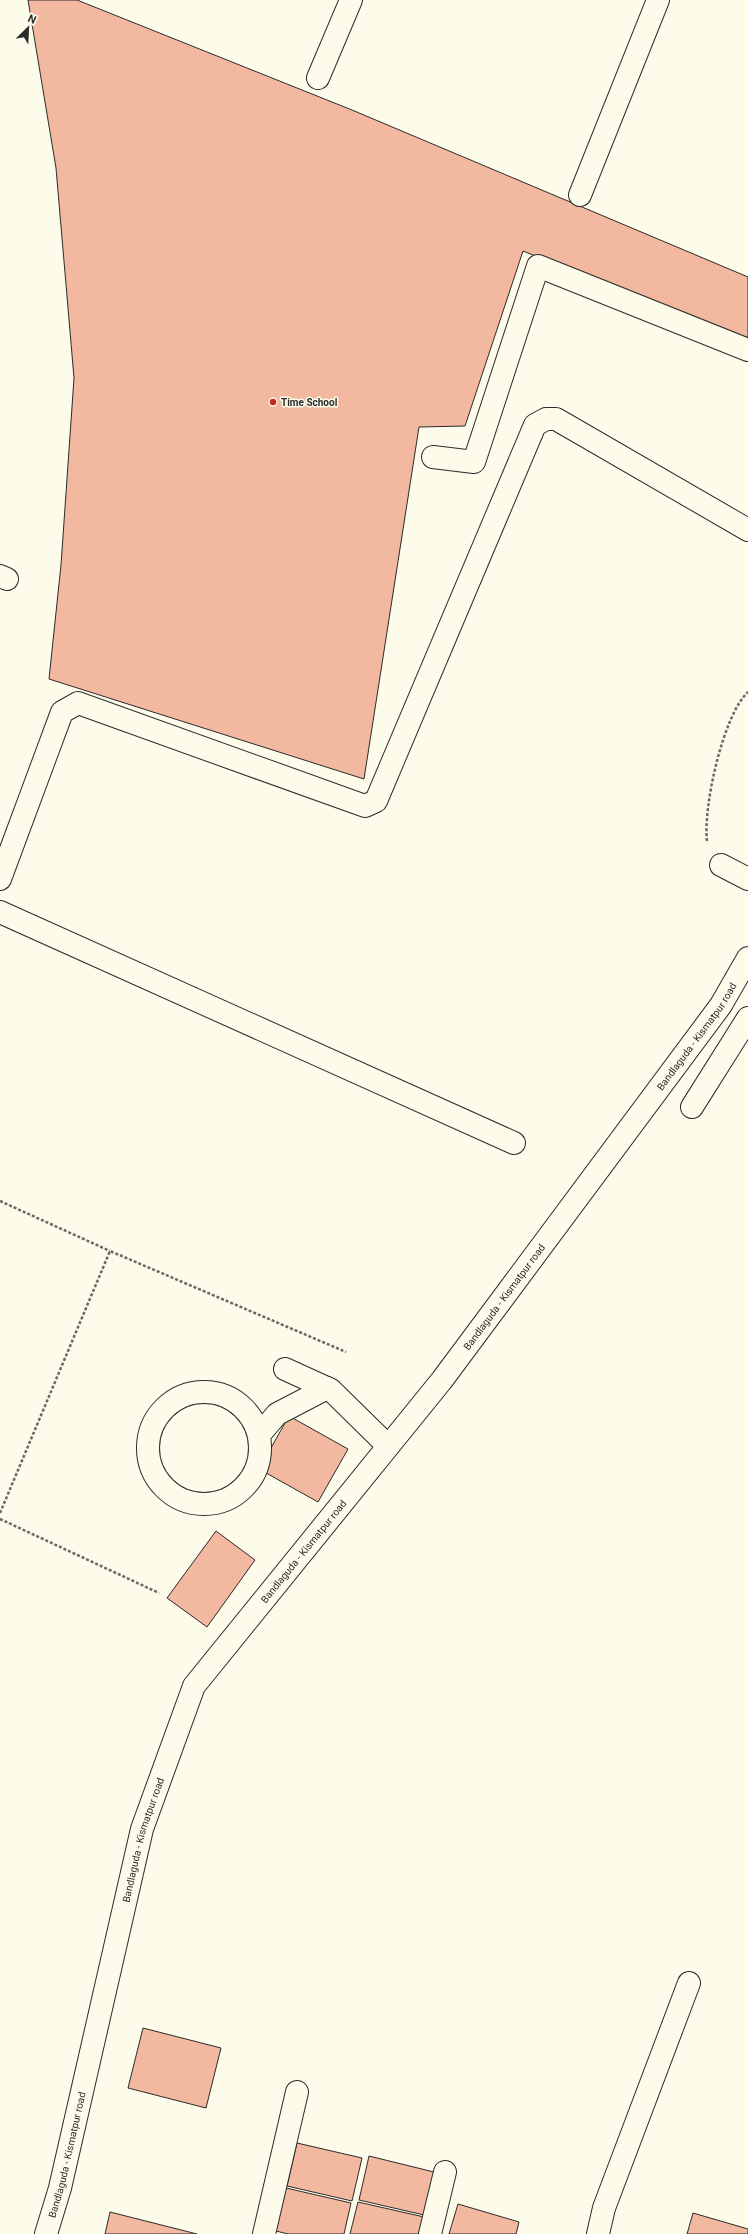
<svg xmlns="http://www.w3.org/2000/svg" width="748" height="2234" font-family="Roboto,sans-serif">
	<rect width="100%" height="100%" fill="#fdfbea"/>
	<!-- building -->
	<g fill="#f2b8a0" stroke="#2b2b2b">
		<path d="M28,0H77L352,110L748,277V342L523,251L465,426L419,427L364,779L49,679L61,565L74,378L56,168Z"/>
		<path d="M289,1416L348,1449L318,1502L259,1469Z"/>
		<path d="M216,1531L255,1560L207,1627L167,1598Z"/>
		<path d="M143,2028L221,2048L206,2108L128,2088Z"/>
		<path d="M297,2143L362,2158L352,2201L287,2186Z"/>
		<path d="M369,2156L434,2172L424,2215L359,2200Z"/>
		<path d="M286,2188L351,2203L344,2234H288L276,2231Z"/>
		<path d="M358,2202L424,2217L420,2234H350Z"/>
		<path d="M458,2204L519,2222L516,2234H449Z"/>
		<path d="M110,2212L197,2234H105Z"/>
		<path d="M693,2213L748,2229V2234H687Z"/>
	</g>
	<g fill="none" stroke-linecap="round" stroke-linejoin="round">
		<defs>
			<g id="minor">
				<path d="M318,78L351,0"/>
				<path d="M580,195L658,0"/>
				<path d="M433,457L474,462L538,266L748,350"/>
				<path d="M0,576L7,579"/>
				<path d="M721,865L748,879"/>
				<path d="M0,879L62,712L78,703L365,806L376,801L535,425L546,419H556L748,530"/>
				<path d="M0,912L514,1143"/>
				<path d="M692,1107L748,1018"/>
				<path d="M285,1369L331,1390L388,1446"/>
				<circle cx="204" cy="1448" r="56"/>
				<path d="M259,1435L277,1414L327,1388"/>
				<path id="s1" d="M46,2234L60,2188L142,1829L194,1686L442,1380L721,1005L748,958"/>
				<path d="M264,2234L297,2092"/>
				<path d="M430,2234L445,2172"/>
				<path d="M598,2234L604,2208L689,1983"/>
			</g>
		</defs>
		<!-- minor casing -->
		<use href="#minor" stroke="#2b2b2b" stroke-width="24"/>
		<!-- path -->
		<g stroke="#6a6964" stroke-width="2.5" stroke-dasharray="3 2" stroke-linecap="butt">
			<path d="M707,841C703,807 723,715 748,692"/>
			<path d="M0,1201L110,1251"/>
			<path d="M0,1513L110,1251L346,1352"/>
			<path d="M0,1519L159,1593"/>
		</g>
		<!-- minor -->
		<use href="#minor" stroke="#fdfbea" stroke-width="22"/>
	</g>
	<!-- markers -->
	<circle fill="#c62828" stroke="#fdfbea" stroke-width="1.5" cx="273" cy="402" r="4"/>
	<g text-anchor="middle" stroke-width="3" stroke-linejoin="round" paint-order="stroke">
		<!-- poi labels -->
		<g font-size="10" font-weight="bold" fill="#2b2b2b" stroke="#fdfbea" text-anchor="start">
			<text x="281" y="406">Time School</text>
		</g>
		<!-- street labels -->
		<g font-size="10" fill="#2b2b2b" stroke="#fdfbea">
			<text dy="4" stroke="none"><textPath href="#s1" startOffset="1390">Bandlaguda - Kismatpur road</textPath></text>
			<text dy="4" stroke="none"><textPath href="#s1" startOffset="1066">Bandlaguda - Kismatpur road</textPath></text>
			<text dy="4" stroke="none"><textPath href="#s1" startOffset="742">Bandlaguda - Kismatpur road</textPath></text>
			<text dy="4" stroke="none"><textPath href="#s1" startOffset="406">Bandlaguda - Kismatpur road</textPath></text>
			<text dy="4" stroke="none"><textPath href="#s1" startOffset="82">Bandlaguda - Kismatpur road</textPath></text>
		</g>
	</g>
	<!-- north arrow -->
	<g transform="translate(28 28) rotate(24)" stroke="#fdfbea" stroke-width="3" paint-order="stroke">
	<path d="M0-3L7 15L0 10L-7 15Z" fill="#2b2b2b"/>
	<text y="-6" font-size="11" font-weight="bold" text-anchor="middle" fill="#2b2b2b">N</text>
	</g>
</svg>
